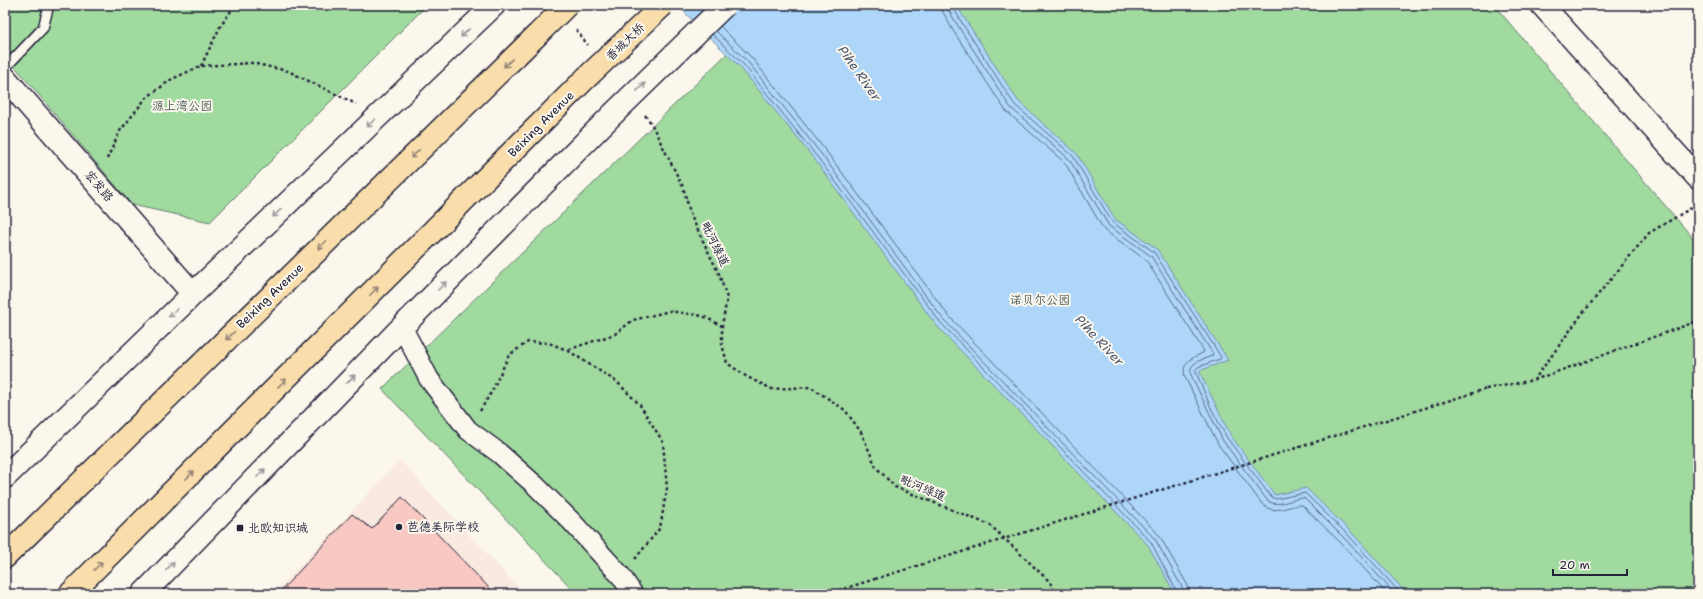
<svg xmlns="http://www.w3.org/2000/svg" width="1703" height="599" font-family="'Shantell Sans','LXGW WenKai TC',sans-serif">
	<rect width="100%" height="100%" fill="#fbf7ec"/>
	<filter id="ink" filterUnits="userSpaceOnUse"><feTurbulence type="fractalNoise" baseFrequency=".025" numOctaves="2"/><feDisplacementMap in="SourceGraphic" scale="8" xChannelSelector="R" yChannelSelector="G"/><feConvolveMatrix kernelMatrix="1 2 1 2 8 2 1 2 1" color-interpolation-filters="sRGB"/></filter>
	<g filter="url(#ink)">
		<!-- built -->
		<path fill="#fae9e0" d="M400,460L524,594H273Z"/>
		<!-- green -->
		<g fill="#a0da9f" stroke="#617e6d">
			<path d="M5,5H427L210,222L132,205L5,55Z"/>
			<path d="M777,5H1494L1698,244V594H577L382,389Z"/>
		</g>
		<!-- water -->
		<path fill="#add6f8" stroke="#758eac" d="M677,5H956L1018,101L1077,154L1115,219L1157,249L1228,360L1199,371L1231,436L1275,495L1306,488L1353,534L1407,594H1175L1148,545L936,325L815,160L741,68Z"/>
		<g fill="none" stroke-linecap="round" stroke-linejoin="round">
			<!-- shore -->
			<g stroke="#5a6a87" stroke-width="1">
				<path d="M941,5L943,12L952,29L1005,110L1065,163L1104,230L1146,260L1204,351L1203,353C1191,358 1181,363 1185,377L1218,444L1262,504C1274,516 1288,505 1302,505L1342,544L1387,594"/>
				<path d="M947,5L949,11L958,26L1010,107L1069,159L1109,226L1151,256L1213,354L1212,356C1202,360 1188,362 1191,375L1223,441L1267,500C1277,509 1292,498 1304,498L1346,540L1395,594"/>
				<path d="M952,5L962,23L1014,104L1073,156L1112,222L1154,252L1221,357L1220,359L1198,367L1195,370L1211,408L1227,438L1271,497L1276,499L1305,493L1350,537L1401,594"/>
				<path d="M720,26L752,58L826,151L948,315L1159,535L1188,586L1190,594"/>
				<path d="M716,31L748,62L822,155L943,319L1155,539L1183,589L1184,594"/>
				<path d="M712,34L744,65L818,158L940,322L1151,542L1178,594"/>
			</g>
		</g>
		<!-- building -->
		<path fill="#f8c8c3" stroke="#22223b" d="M402,497L495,594H278L352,514L372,529Z"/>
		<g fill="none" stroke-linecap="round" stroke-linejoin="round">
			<defs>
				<path id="lane" d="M5,68L43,28L49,5"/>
				<path id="street" d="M402,327L429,379L468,430L499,453L535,485L572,522L621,576L633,594"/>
				<g id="secondary">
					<path d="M1542,5L1698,178"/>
					<path d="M5,78L193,294"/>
					<path d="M5,477L193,294L494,5"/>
					<path d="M143,594L402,327L613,114"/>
				</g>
				<g id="primary">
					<path d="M5,557L536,36"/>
					<path d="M70,594L586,78"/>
				</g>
			</defs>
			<!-- lane casing -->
			<use href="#lane" stroke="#22223b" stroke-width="12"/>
			<!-- street casing -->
			<use href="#street" stroke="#22223b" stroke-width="22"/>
			<!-- secondary casing -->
			<use href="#secondary" stroke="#22223b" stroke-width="25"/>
			<!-- primary casing -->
			<use href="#primary" stroke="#22223b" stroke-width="25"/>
			<!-- path -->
			<g stroke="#22223b" stroke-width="2.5" stroke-dasharray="3 3" stroke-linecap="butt">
				<path d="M576,30L588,45"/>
				<path d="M201,66L220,27L235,5"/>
				<path d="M645,115L651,123L683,187L691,216L719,274L727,298L722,326V344L727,363L747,377L772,389L811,387L845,410L861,432L876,467L895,487L990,525L1050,582L1056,594"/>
				<path d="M107,159L120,131L146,98L172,79L201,66L252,63L288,71L356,104"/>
				<path d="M1534,380L1698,321"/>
				<path d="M1486,389L1534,380L1582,314L1649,233L1698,204"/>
				<path d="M480,411L492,391L509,355L528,342L549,343L567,350"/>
				<path d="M635,559L660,528L667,488L663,442L640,405L617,382L567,350L615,334L633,320L670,311L703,316L722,326"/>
				<path d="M827,594L875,579"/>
			</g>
			<!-- lane -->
			<use href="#lane" stroke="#fbf7ec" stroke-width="9"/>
			<!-- street -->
			<use href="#street" stroke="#fbf7ec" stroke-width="19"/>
			<!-- secondary -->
			<use href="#secondary" stroke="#fbf7ec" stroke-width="22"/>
			<!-- primary -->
			<use href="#primary" stroke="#f9deab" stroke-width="22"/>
			<defs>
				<path id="secondary-bridge" d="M613,114L725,5"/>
				<g id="primary-bridge">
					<path d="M536,36L567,5"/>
					<path d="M586,78L663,5"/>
				</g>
			</defs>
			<!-- secondary-bridge casing -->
			<use href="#secondary-bridge" stroke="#22223b" stroke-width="25" stroke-linecap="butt"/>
			<!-- primary-bridge casing -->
			<use href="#primary-bridge" stroke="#22223b" stroke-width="25" stroke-linecap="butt"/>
			<!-- path-bridge -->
			<path stroke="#22223b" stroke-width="2.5" stroke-dasharray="3 3" stroke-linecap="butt" d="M875,579L1486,389"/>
			<!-- secondary-bridge -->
			<use href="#secondary-bridge" stroke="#fbf7ec" stroke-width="22"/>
			<!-- primary-bridge -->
			<use href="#primary-bridge" stroke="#f9deab" stroke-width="22"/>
		</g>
		<!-- one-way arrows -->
		<defs><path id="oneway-shaft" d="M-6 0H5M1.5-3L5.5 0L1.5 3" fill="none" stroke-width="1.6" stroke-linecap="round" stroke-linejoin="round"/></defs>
		<g stroke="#99979c">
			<use href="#oneway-shaft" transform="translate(465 33) rotate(136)"/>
			<use href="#oneway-shaft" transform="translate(641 87) rotate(-44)"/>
			<use href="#oneway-shaft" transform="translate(371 123) rotate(136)"/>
			<use href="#oneway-shaft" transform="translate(277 213) rotate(136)"/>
			<use href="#oneway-shaft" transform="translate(442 286) rotate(-45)"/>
			<use href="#oneway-shaft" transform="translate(173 313) rotate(136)"/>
			<use href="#oneway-shaft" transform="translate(351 379) rotate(-46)"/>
			<use href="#oneway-shaft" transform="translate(261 473) rotate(-46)"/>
			<use href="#oneway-shaft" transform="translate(170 566) rotate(-46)"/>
		</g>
		<g stroke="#8e8073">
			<use href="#oneway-shaft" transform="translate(508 63) rotate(136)"/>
			<use href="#oneway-shaft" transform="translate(415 154) rotate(136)"/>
			<use href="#oneway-shaft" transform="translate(322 245) rotate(136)"/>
			<use href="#oneway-shaft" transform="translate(374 291) rotate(-45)"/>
			<use href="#oneway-shaft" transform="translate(230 336) rotate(136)"/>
			<use href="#oneway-shaft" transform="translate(282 383) rotate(-45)"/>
			<use href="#oneway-shaft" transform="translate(190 475) rotate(-45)"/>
			<use href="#oneway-shaft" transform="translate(98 566) rotate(-45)"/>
		</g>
	</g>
	<!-- markers -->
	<g fill="#22223b" stroke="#fbf7ec" stroke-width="1.5">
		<circle cx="399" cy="527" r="4"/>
		<rect x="236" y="524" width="8" height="8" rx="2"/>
	</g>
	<g text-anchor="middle" stroke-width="4" stroke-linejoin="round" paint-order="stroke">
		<!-- street labels -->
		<g font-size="12" fill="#22223b" stroke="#fbf7ec">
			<text transform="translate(625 42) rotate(-44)" y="4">香城大桥</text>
			<text transform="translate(541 124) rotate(-45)" y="4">Beixing Avenue</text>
			<text transform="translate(99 186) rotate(49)" y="4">宏发路</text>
			<text transform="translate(715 244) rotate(64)" y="4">毗河绿道</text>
			<text transform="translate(270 296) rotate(-44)" y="4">Beixing Avenue</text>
			<text transform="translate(923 488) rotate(23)" y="4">毗河绿道</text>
		</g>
		<!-- park labels -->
		<g font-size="12" fill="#485959" stroke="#fbf7ec">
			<text x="182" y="110">源上湾公园</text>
			<text x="1040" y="304">诺贝尔公园</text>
		</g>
		<!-- poi labels -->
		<g font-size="12" fill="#22223b" stroke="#fbf7ec" text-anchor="start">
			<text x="407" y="531">芭德美际学校</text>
			<text x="248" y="532">北欧知识城</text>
		</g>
		<!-- water labels -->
		<g font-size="13" font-style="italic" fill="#4c5874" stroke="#fbf7ec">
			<text transform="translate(860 73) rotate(55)" y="5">Pihe River</text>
			<text transform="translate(1100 340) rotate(47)" y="5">Pihe River</text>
		</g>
	</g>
	<!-- margin -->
	<rect width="1703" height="599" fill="none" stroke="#fbf7ec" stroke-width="20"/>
	<rect x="10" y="10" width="1683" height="579" fill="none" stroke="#22223b" stroke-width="1.5" filter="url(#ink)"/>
	<!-- scale -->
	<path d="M1553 569v6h74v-6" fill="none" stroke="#22223b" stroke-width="2"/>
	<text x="1559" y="569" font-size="12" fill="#22223b" stroke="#fbf7ec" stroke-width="3" paint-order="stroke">20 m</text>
</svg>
